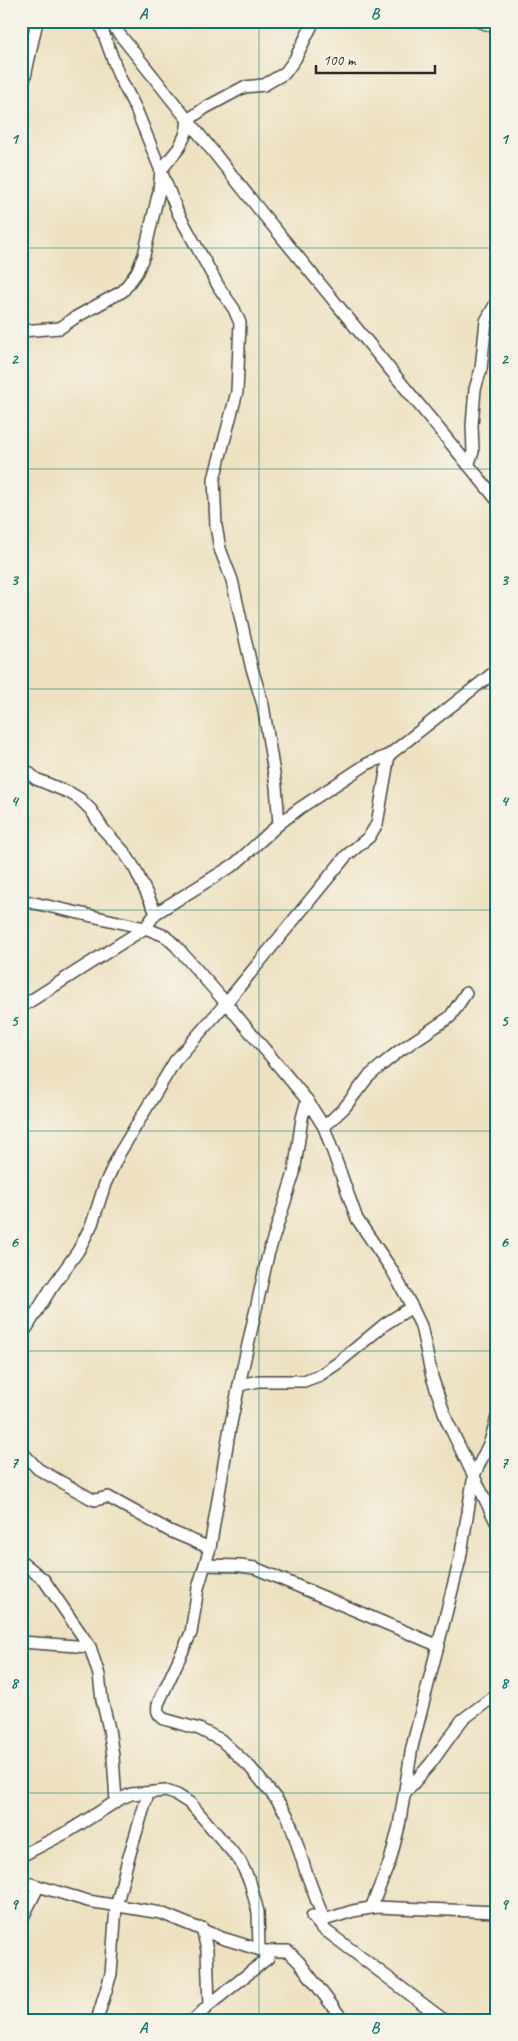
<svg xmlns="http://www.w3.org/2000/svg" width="518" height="2041" font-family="Caveat,sans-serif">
	<rect width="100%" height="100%" fill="#f7f3e8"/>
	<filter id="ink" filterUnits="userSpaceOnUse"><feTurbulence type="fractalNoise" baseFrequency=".02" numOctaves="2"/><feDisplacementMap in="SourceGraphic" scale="10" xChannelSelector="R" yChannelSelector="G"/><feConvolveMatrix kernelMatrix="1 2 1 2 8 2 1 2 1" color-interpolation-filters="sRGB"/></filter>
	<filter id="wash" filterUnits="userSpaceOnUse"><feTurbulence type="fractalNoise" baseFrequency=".0096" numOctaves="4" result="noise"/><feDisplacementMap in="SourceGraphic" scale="20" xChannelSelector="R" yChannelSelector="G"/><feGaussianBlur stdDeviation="1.12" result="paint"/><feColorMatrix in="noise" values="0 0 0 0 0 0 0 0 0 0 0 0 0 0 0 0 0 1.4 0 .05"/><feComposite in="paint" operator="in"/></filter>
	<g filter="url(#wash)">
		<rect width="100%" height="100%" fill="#ede1c1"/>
	</g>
	<g filter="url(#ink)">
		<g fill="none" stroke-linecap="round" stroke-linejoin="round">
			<defs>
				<g id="minor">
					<path d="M99,21L119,76L136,109L178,213L220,289L234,309L240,323L237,392L214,479L216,526L220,549L232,580L251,665L263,705L276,786L279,824"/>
					<path d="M109,21L258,208L497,500"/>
					<path d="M478,21L497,28"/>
					<path d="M21,95L37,21"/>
					<path d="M21,331L60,328L76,317L123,291L137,272L144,255L159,191L161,170L179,148L186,133L188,120L205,108L244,87L264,85L285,73L295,59L314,21"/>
					<path d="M468,465L473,452L472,425L475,389L481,369L486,321L497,301"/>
					<path d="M21,766L36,779L70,793L80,799L91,810L103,829L124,852L135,869L156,913"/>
					<path d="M21,900L145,928L165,936L176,946L226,1003L307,1100L324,1127L357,1219L392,1270L412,1307L421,1326L432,1377L447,1421L497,1524"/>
					<path d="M21,1007L145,928L156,913L235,864L279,824L300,808L367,764L389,755L497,670"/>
					<path d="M307,1100L302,1118L294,1173L268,1255L239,1385L229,1433L210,1548L198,1588L191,1633L158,1704C157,1711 157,1714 164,1719L199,1729L221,1740L250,1767L277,1800L287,1815L292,1828L306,1872L324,1920L353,1911L376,1907L497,1912"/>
					<path d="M324,1127L345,1107L368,1077L383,1064L399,1051L450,1017L466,993"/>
					<path d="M21,1337L50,1290L78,1251L92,1224L105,1184L119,1154L175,1061L226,1003L346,856L369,837L377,824L389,755"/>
					<path d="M239,1385L259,1381H304L320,1375L338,1363L385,1324L412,1307"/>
					<path d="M21,1451L38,1469L90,1498L95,1500L108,1497L170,1531L210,1548"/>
					<path d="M21,1561L44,1580L90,1647L99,1675L102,1700L109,1729L113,1756L116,1802"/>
					<path d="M206,1565L240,1566L255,1568L439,1646"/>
					<path d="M21,1642L90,1647"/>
					<path d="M405,1793L431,1763L462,1720L497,1694"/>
					<path d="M21,1856L69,1831L120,1799L131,1794L166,1791L177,1795L191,1804L240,1861L250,1882L258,1912L259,1949"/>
					<path d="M21,1881L88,1901L161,1913L222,1938L264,1951H288L299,1962L343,2020"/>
					<path d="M371,1908L390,1861L399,1826L412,1747L460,1559L474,1475L490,1442L497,1417"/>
					<path d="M312,1916L321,1927L444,2020"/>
					<path d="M21,1921L38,1887"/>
					<path d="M209,2005L268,1958L264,1951"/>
					<path d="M21,2019L22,2020"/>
					<path d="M97,2020L111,1974L116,1907L127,1863L148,1794"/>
					<path d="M194,2020L209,2005L207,1950L202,1928"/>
				</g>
			</defs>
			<!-- minor casing -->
			<use href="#minor" stroke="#484642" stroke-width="14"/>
			<!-- minor -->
			<use href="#minor" stroke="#fff" stroke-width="11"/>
		</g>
	</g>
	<!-- grid -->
	<path fill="none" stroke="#0f766e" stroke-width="1" stroke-opacity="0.55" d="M259,21V2020M21,248H497M21,469H497M21,689H497M21,910H497M21,1131H497M21,1351H497M21,1572H497M21,1793H497"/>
	<!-- margin -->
	<rect width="518" height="2041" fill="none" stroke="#f7f3e8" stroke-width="55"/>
	<!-- scale -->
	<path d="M316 65v8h119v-8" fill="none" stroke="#2b2b2b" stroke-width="2.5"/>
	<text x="323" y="65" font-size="15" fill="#2b2b2b" stroke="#f7f3e8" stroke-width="4" paint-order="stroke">100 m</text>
	<rect x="28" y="28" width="462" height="1986" fill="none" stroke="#0f766e" stroke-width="2"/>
	<g font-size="16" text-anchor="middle" font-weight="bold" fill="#0f766e">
		<text x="143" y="19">A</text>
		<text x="375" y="19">B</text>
		<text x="14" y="144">1</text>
		<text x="504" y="144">1</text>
		<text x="14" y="364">2</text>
		<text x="504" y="364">2</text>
		<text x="14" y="585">3</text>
		<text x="504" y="585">3</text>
		<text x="14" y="806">4</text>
		<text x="504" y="806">4</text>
		<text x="14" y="1026">5</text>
		<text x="504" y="1026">5</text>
		<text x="14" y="1247">6</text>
		<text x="504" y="1247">6</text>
		<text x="14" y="1468">7</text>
		<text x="504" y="1468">7</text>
		<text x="14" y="1688">8</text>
		<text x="504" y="1688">8</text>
		<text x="14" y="1909">9</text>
		<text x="504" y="1909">9</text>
		<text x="143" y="2033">A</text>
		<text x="375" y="2033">B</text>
	</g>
</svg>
